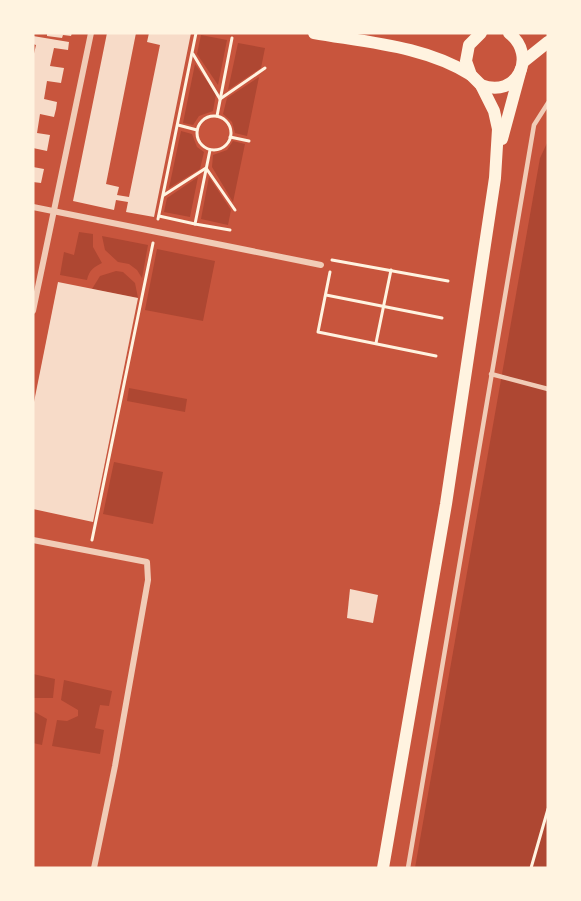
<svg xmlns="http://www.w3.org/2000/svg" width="581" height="901" font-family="'Titillium Web',sans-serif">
	<rect width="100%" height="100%" fill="#c8553d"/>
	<!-- green -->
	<g fill="#ae4732">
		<path d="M201,35L227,40L218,85L197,54Z"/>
		<path d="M238,43L265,48L261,68L228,90Z"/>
		<path d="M195,64L216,94L213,111L199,116L193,125L183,123Z"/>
		<path d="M259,77L247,136L235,133L232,122L223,114L227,98Z"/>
		<path d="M181,131L192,134L197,147L204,152L200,169L169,188Z"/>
		<path d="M233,141L245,144L233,202L212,167L213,155L227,150Z"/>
		<path d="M548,141V868H415L540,158Z"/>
		<path d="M198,177L190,217L164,212L167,198Z"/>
		<path d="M209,177L231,210L228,225L201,219Z"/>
		<path d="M79,232L93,234V247L102,263C94,267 89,270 87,280L60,275L64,252L74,255Z"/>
		<path d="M102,236L148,245L142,278L137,270L129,264L118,262L105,250Z"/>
		<path d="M157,249L215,261L203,321L145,310Z"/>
		<path d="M116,271L123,272L135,283L138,298L92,289L100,276Z"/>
		<path d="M129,388L187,399L185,412L127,401Z"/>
		<path d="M114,462L163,472L153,524L103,514Z"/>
		<path d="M33,674L55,679L53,698H33Z"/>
		<path d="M64,680L112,691L109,706L100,705L95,728L104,730L100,754L52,746L57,720L67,721L78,716V710L61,700Z"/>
		<path d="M33,711L47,719L42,745L33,743Z"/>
	</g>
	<!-- building -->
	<g fill="#f7dbc8">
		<path d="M47,33H72L71,36L63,35L62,38L47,36Z"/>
		<path d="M107,33H136L106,184L119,187L117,195L129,197L160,45L147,42L149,33H191L154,217L126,212L128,202L116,200L114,210L73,201Z"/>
		<path d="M33,36L69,42L68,50L54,48L50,66L64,68L61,83L47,81L44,99L57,102L56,109L54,117L40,114L37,133L50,135L47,151L33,148V58L36,45L33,44Z"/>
		<path d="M33,167L44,169L41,183L33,182Z"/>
		<path d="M58,282L138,298L93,522L33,509V407Z"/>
		<path d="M350,589L378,595L373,623L347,618Z"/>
	</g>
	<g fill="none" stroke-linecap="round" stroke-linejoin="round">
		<!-- path -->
		<g stroke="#fff3e0" stroke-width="3">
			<path d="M193,54L220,99L265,68"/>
			<circle cx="214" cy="133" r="17"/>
			<path d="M217,116L232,38"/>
			<path d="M178,125L197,130"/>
			<path d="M230,137L249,141"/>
			<path d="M210,150L195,224L230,230"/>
			<path d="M164,195L206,168L235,210"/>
			<path d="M159,216L195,224"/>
			<path d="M158,219L196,33"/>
			<path d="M332,260L448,281"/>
			<path d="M330,272L318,332L436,356"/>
			<path d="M326,295L442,318"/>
			<path d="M376,343L391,270"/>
			<path d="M92,540L153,243"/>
			<path d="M531,868L548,809"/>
		</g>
		<!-- service -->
		<g stroke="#f1ccb7" stroke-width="4.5">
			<path d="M491,374L548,389"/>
			<path d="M408,868L534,125L548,103"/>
		</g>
		<!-- minor -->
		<g stroke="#f1ccb7" stroke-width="6">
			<path d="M33,207L321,265"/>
			<path d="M33,311L91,33"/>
			<path d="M33,540L147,562L148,580L115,766L94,868"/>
		</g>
		<!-- secondary -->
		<g stroke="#fff3e0" stroke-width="12">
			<path d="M314,33C365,42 426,46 471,75"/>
			<path d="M523,62L548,42"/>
			<path d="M481,85C517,99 538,56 509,33"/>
			<path d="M502,139L521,69"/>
			<path d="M383,868L446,504L495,178L498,129L494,111L481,85L471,75L466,61L469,45L481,33"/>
		</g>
	</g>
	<!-- border -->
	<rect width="581" height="901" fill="none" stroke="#fff3e0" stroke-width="69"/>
</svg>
